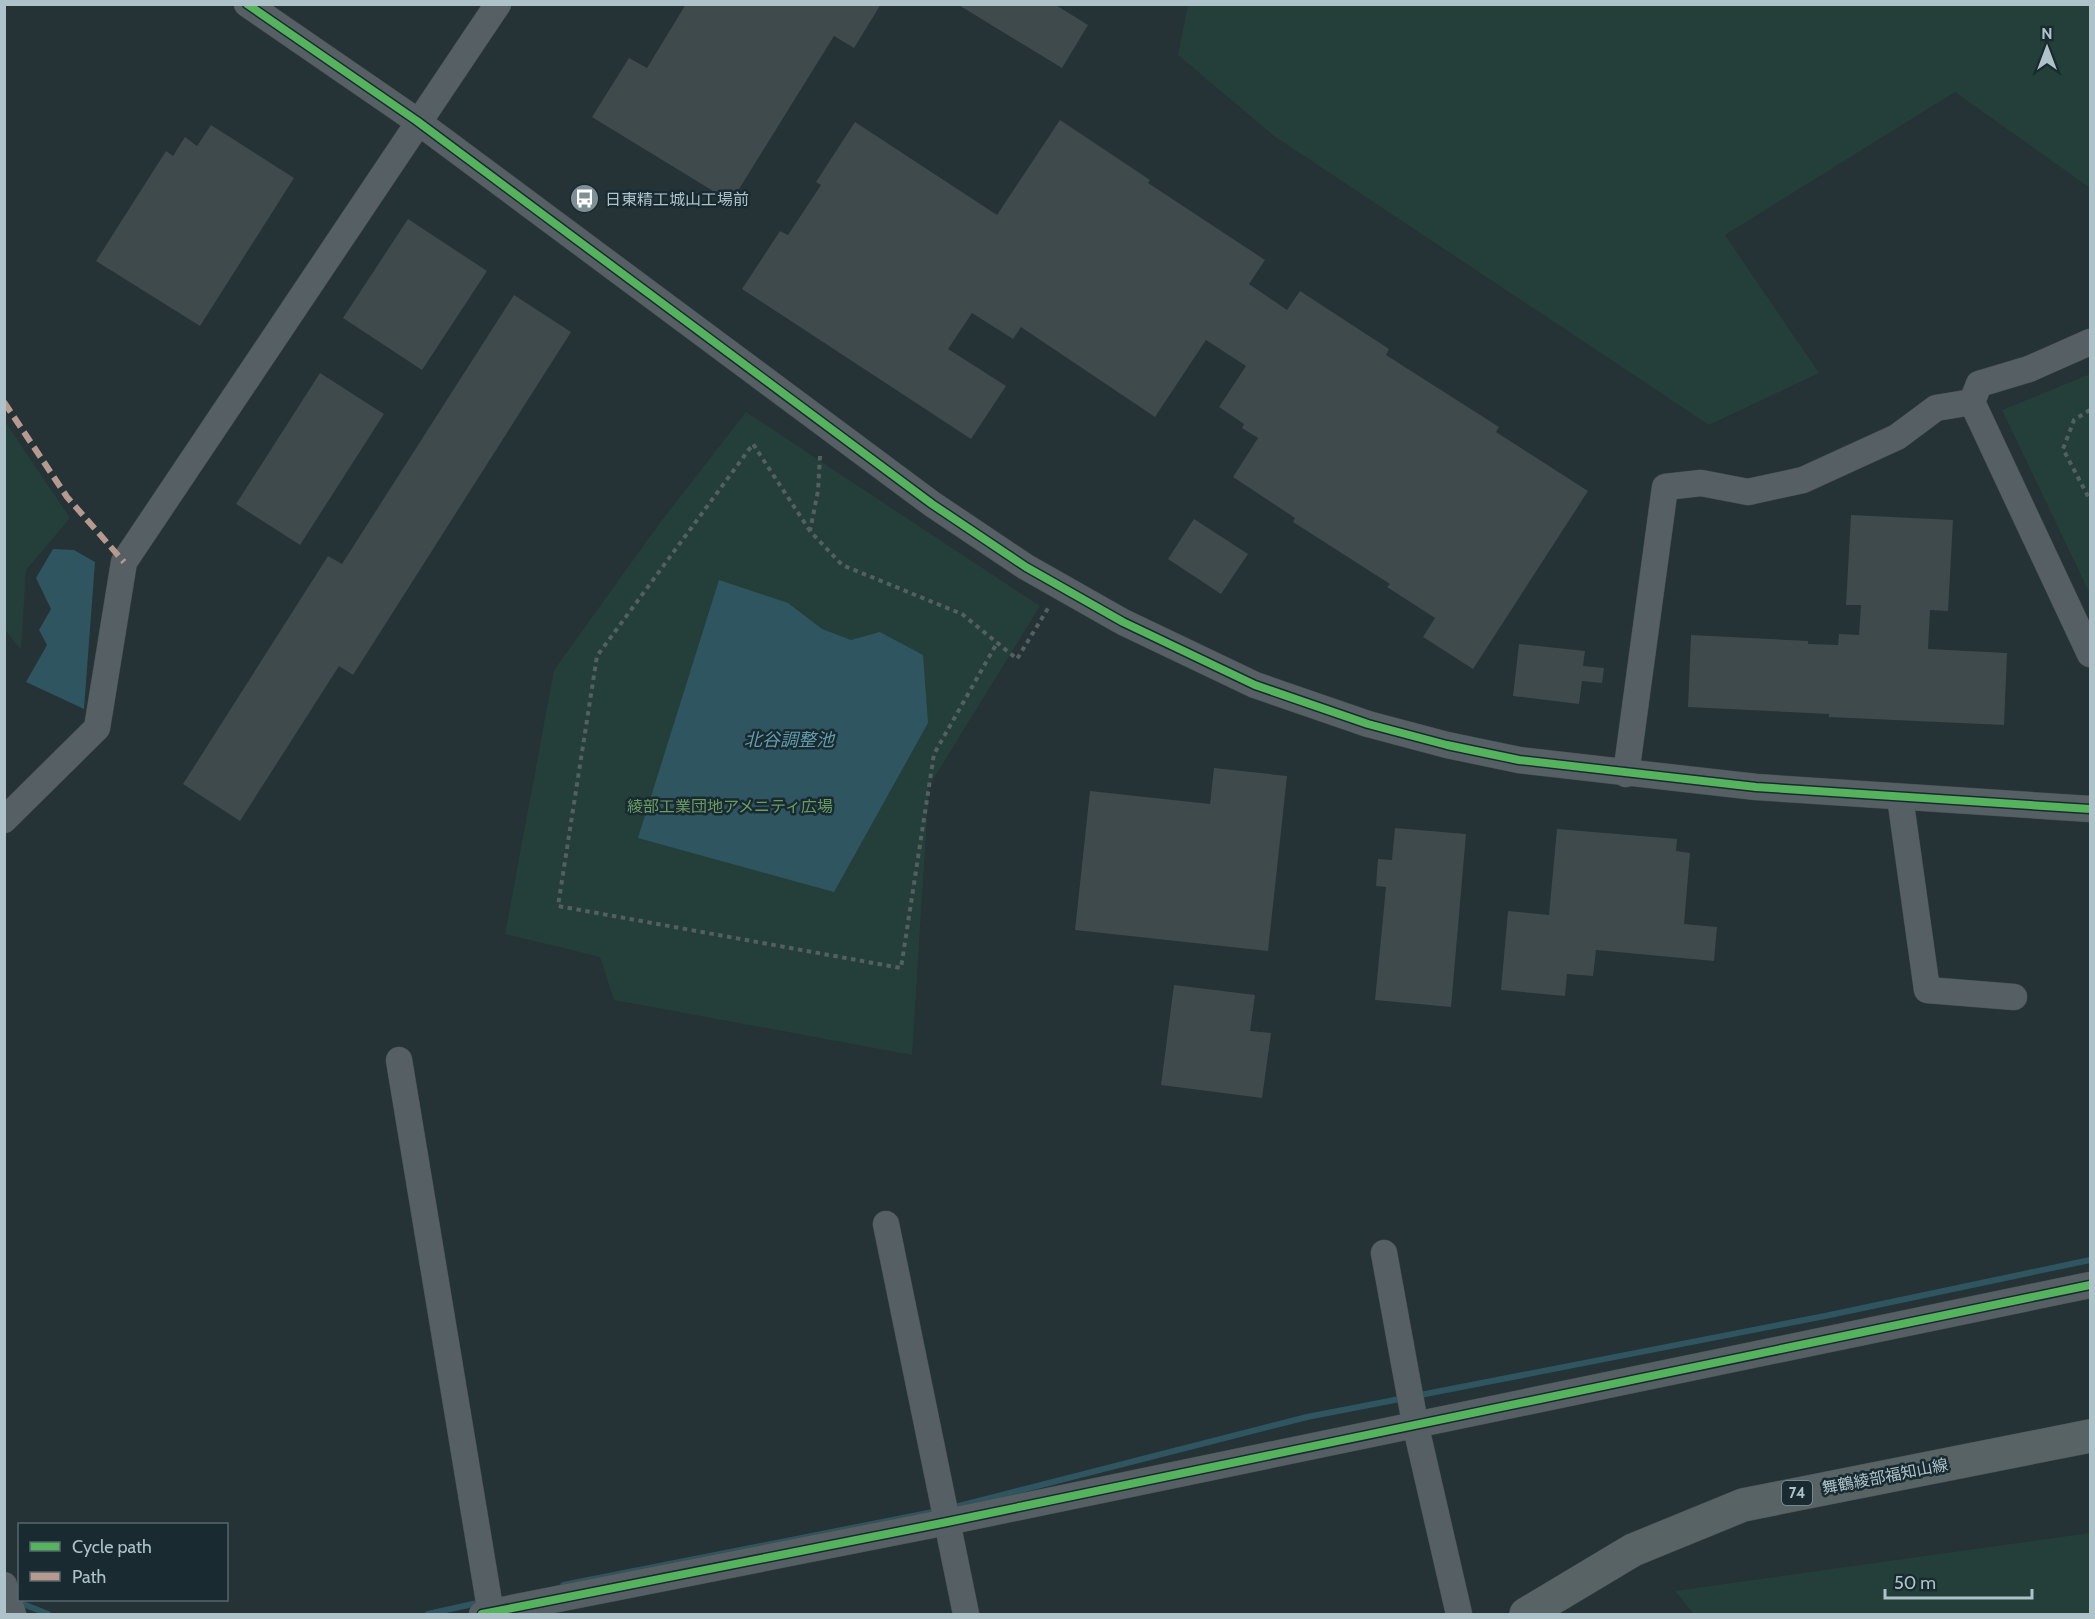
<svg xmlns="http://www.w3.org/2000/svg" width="2095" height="1619" font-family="Cabin,'Noto Sans JP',sans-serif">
	<rect width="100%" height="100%" fill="#253236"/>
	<!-- green -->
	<g fill="#243f39">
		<path d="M1188,5H2090V188L1955,92L1725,235L1819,373L1709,425L1274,136L1178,55Z"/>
		<path d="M2090,374V594L2002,410Z"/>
		<path d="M746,412L1040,606L929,786L912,1055L614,1000L600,957L505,934L554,670L659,524Z"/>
		<path d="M4,420L70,518L26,570L21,650L5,630Z"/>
		<path d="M2090,1533V1614H1694L1675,1591Z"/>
	</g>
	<!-- water -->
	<g fill="#2e5560">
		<path d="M53,549L74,550L95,562L84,709L26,682L47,645L39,630L51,609L36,578Z"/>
		<path d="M719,580L788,603L822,629L851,640L880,632L923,655L928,723L834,892L638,838Z"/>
	</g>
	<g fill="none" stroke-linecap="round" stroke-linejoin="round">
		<!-- stream -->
		<g stroke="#2e5560" stroke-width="6">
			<path d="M1415,1396L1825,1316L2090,1260"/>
			<path d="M951,1508L1307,1417L1405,1398"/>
			<path d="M563,1585L938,1511"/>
			<path d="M18,1602L48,1614"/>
			<path d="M428,1614L482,1602"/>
		</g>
	</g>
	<!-- building -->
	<g fill="#3f4a4d">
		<path d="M686,4H881L854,48L834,36L731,202L592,117L629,58L647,68Z"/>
		<path d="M957,4H1054L1088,25L1062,68Z"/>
		<path d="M1060,120L1150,180L1148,183L1265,260L1249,284L1287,310L1300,291L1389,349L1386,355L1499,427L1496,432L1588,491L1473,669L1423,637L1435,618L1387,587L1390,584L1293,522L1295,518L1233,477L1258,438L1242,428L1244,424L1219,407L1246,366L1206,340L1155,417L1021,327L1013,339L972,313L948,349L1006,386L971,439L742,289L780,231L788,235L821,185L816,182L855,122L997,215Z"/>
		<path d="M211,125L294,178L200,326L96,261L166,151L173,156L185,137L197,146Z"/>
		<path d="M408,219L487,271L422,370L343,318Z"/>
		<path d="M514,295L571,332L353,675L339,666L240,821L183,784L328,556L342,564Z"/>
		<path d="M320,373L384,414L300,545L236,504Z"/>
		<path d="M1851,515L1953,520L1948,611L1930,610L1928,649L2007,653L2004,725L1829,717V714L1688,707L1691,635L1808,641V644L1838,645L1839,634L1859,635L1861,605H1846Z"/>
		<path d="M1194,519L1248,554L1221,594L1168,559Z"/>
		<path d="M1519,644L1585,651L1583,666L1604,668L1602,683L1582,681L1579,704L1513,696Z"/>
		<path d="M1214,768L1287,776L1268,951L1075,930L1090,791L1210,804Z"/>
		<path d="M1395,828L1466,834L1451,1007L1375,1000L1386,887L1376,886L1378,859L1392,860Z"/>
		<path d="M1557,829L1677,839L1676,851L1690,853L1684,924L1717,927L1714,961L1596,950L1593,976L1567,974L1565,996L1501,990L1508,911L1549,915Z"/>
		<path d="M1174,985L1255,995L1250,1031L1271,1033L1262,1098L1161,1085Z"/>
	</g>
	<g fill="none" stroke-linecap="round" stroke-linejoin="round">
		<defs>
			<g id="minor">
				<path d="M247,4L417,121L932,504L1026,567L1123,622L1255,685L1368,724L1447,745L1519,760L1756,787L2090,809"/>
				<path d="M2090,342L2029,369L1979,384L1972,402L2090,654"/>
				<path d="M1626,774L1665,487L1701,483L1748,492L1803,480L1897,437L1936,408L1972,402"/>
				<path d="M1900,797L1927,990L2014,997"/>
				<path d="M4,820L97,728L124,562L498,4"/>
				<path d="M399,1060L491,1614"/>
				<path d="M886,1224L966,1614"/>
				<path d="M1384,1253L1415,1423L1459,1614"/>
				<path d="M4,1585L13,1614"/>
				<path d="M482,1614L947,1522L2090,1285"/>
			</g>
			<path id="major" d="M1526,1614L1633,1550L1743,1505L2090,1436"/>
		</defs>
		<!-- minor casing -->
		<use href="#minor" stroke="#444d50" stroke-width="27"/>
		<!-- major casing -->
		<use href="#major" stroke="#434f52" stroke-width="34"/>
		<!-- path -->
		<g stroke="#545f60" stroke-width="4" stroke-dasharray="4.5 4.5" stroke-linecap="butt">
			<path d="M2090,410L2074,420L2063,449L2090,500"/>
			<path d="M820,456L818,491L810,531L842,565L962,614L1017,659L1050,605"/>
			<path d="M810,531L753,444L597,656L558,906L901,968L934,754L997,643"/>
		</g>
		<!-- minor -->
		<use href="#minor" stroke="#566064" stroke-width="26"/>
		<!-- major -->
		<use href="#major" stroke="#586366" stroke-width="33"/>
		<!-- quiet -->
		<path stroke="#b69a8f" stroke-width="6" stroke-dasharray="12 6" stroke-linecap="butt" d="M4,402L67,497L124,562"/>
		<defs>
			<g id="cycleway">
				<path d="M247,4L417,121L932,504L1026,567L1123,622L1255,685L1368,724L1447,745L1519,760L1756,787L2090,809"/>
				<path d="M482,1614L947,1522L2090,1285"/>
			</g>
		</defs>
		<!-- cycleway casing -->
		<use href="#cycleway" stroke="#192b31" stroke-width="11"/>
		<!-- cycleway -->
		<use href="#cycleway" stroke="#56b35d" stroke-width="8"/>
	</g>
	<!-- icons -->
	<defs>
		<symbol id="bus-disc" viewBox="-11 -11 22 22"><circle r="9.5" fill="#7e9096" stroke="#192b31"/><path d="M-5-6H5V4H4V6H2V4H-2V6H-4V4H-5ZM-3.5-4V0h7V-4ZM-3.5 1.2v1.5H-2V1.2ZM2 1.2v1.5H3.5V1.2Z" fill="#fff"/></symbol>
	</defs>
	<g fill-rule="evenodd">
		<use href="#bus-disc" x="568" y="182" width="33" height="33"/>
	</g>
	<g text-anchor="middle" stroke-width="5" stroke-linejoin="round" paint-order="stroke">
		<!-- shield labels -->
		<rect fill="#192b31" stroke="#81959b" stroke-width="1.5" x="1782" y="1481" width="30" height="24" rx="4.5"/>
		<g font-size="15" font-weight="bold" fill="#aec2c9">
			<text x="1797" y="1498">74</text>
		</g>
		<!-- poi labels -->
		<g font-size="16" fill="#aec2c9" stroke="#192b31" text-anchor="start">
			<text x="605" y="205">日東精工城山工場前</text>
		</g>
		<!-- park labels -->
		<g font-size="16" fill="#6a9c63" stroke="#192b31">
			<text x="730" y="812">綾部工業団地アメニティ広場</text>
		</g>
		<!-- street labels -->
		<g font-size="16" fill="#aec2c9" stroke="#192b31">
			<text transform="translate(1885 1476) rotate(-11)" y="6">舞鶴綾部福知山線</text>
		</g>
		<!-- water labels -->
		<g font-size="18" font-style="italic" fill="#639cac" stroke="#192b31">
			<text x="789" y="746">北谷調整池</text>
		</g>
	</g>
	<!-- border -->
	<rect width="2095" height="1619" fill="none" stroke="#aec2c9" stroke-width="12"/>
	<!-- legend -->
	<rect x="18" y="1523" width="210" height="78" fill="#192b31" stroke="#55676e" stroke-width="1.5"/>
	<rect x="30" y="1542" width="30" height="9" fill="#56b35d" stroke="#55676e" stroke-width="1.5"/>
	<text x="72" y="1553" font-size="18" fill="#aec2c9">Cycle path</text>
	<rect x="30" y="1572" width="30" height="9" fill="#b69a8f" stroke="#55676e" stroke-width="1.5"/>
	<text x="72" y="1583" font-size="18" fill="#aec2c9">Path</text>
	<!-- north arrow -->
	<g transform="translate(2047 48)" stroke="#192b31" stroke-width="4.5" paint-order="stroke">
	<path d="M0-4.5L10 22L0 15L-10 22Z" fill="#aec2c9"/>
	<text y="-9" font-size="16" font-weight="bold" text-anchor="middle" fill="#aec2c9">N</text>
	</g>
	<!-- scale -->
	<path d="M1885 1589v9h147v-9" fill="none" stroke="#aec2c9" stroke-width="3"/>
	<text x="1894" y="1589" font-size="18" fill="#aec2c9" stroke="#192b31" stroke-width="4.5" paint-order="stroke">50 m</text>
</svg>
